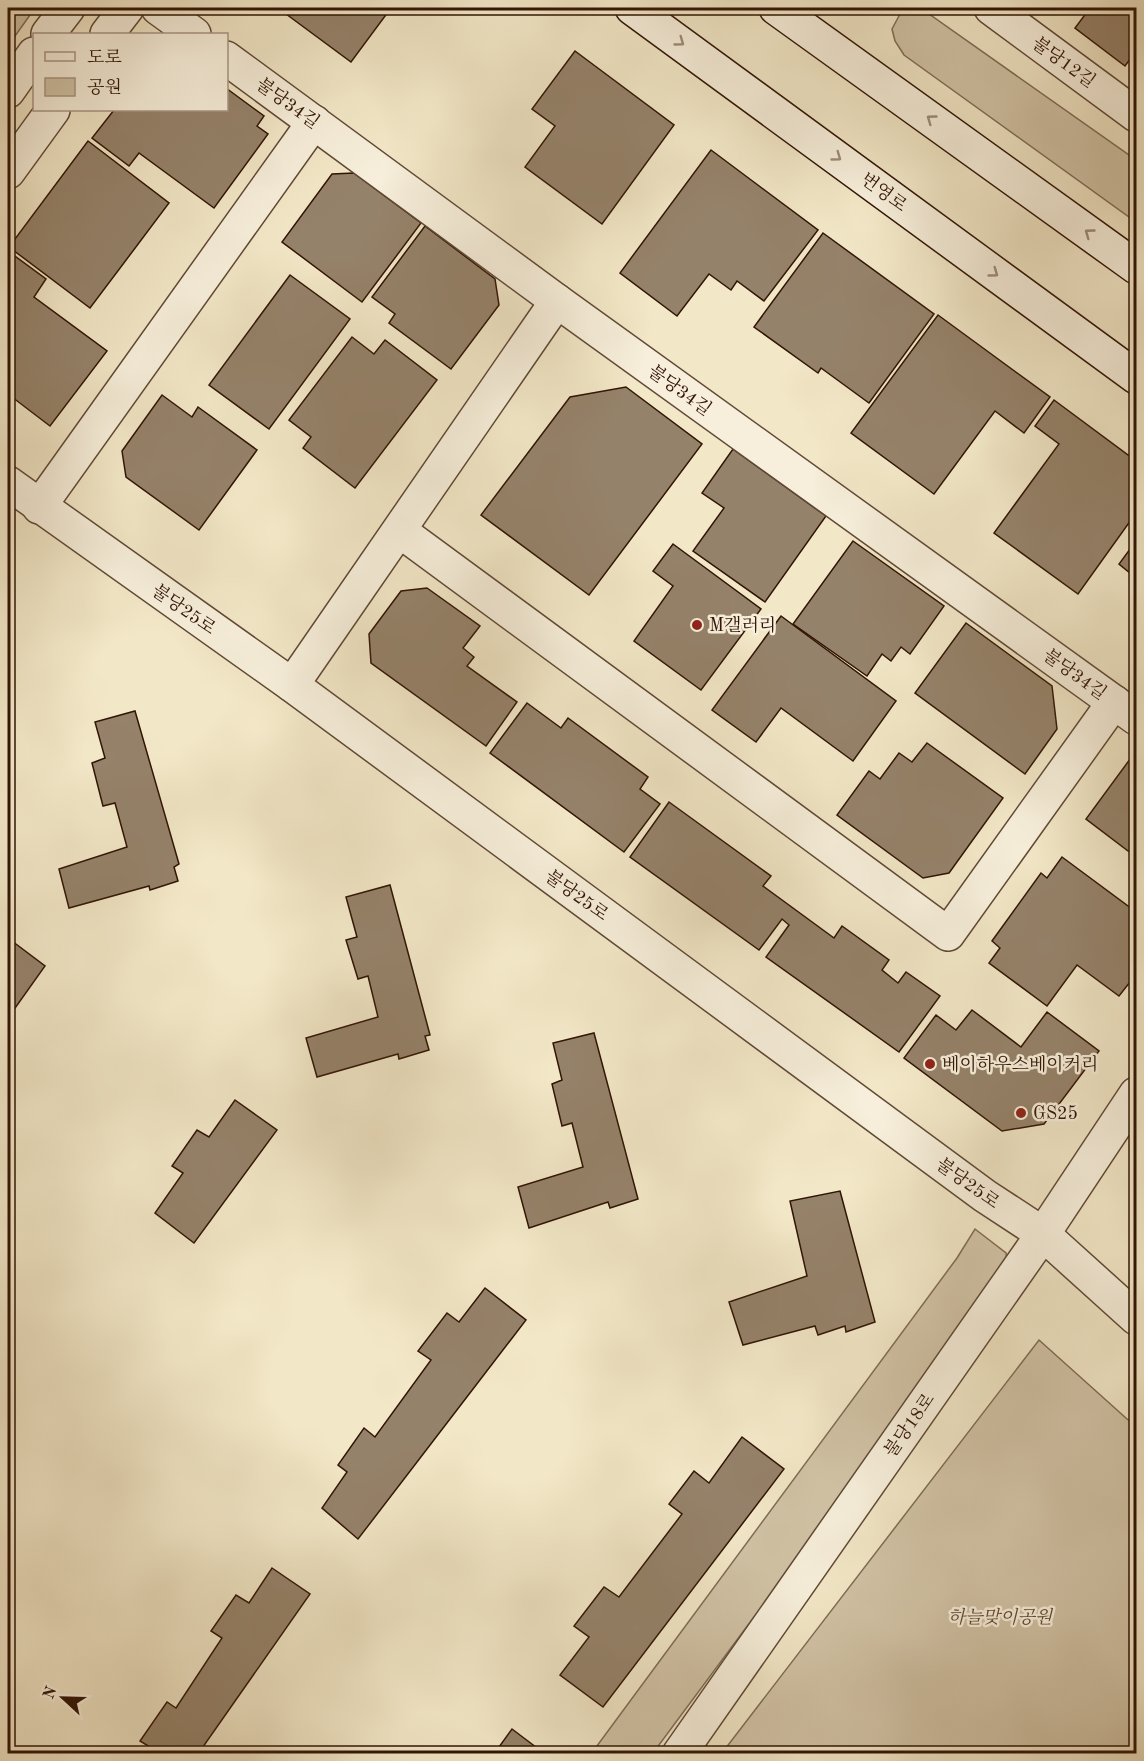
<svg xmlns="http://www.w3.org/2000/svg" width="1144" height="1761" font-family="'Old Standard TT','Noto Serif KR',serif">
	<rect width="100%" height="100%" fill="#f2e7c7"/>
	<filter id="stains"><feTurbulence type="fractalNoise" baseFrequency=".00333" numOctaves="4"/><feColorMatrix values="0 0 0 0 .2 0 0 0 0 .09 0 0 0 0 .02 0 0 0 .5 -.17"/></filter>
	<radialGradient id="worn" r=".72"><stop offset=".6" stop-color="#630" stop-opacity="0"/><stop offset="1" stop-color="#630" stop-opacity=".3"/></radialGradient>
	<!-- green -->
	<g fill="#d1c3a6" stroke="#816c56" stroke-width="1.5">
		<path d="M8,8H35L8,46Z"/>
		<path d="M908,11L929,14L1136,160V222L904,55L895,41L892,29L900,14Z"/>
		<path d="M975,1229L1006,1253L1008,1275L653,1753L591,1754L957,1258Z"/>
		<path d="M1039,1340L1136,1427V1753H722Z"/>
	</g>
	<!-- building -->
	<g fill="#95826a" stroke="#311405" stroke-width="1.5">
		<path d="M278,8H391L351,62Z"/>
		<path d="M1090,8H1127L1136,15V51L1125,66L1075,28Z"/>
		<path d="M575,51L674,125L602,224L525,167L555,126L532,109Z"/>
		<path d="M226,88L264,116L257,126L268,134L214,208L139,153L129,166L92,138L114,110H226Z"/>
		<path d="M88,141L169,203L90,308L9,247Z"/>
		<path d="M711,150L818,230L764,301L737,281L731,290L709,274L677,316L620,273Z"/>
		<path d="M354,173L421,223L362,302L282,242L332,174Z"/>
		<path d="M425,226L495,279L499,305L451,369L389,323L395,314L372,297Z"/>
		<path d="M823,233L934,314L869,403L821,368L818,373L754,327Z"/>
		<path d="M8,251L46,279L34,297L107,351L50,426L8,394Z"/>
		<path d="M290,275L350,319L269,429L209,385Z"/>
		<path d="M938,315L1050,397L1024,433L995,411L934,494L851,433Z"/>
		<path d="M352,337L374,354L385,340L437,380L355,488L303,448L311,437L289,420Z"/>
		<path d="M626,387L702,444L589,595L481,515L570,397Z"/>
		<path d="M162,395L192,417L198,407L257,450L199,530L126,477L122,451Z"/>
		<path d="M1054,400L1136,461V513L1078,594L994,533L1059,444L1035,426Z"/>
		<path d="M733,449L826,516L765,602L693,551L724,508L702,493Z"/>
		<path d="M853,541L944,606L910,654L901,647L891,661L882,654L867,676L793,624Z"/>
		<path d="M1136,541V578L1119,564Z"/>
		<path d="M673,544L761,609L701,690L634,641L673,586L653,571Z"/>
		<path d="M427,588L480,626L463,648L474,657L467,666L517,702L486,746L371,663L369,634L401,591Z"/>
		<path d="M781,616L896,701L853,761L781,708L756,742L712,710Z"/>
		<path d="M966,623L1052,686L1057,729L1025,774L915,693Z"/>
		<path d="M527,703L561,728L568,718L648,777L640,789L660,804L624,852L490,753Z"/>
		<path d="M135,711L179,864L174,867L178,881L150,890L149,886L69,908L59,869L127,847L115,803L103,806L92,763L105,758L95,722Z"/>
		<path d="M927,743L1003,798L949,873L923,878L837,815L869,771L880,779L899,753L912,762Z"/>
		<path d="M1136,751V857L1086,819Z"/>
		<path d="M669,802L771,876L763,886L834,938L842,926L889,960L882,970L898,983L906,972L940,996L899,1052L766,957L789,925L782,919L759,950L630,857Z"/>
		<path d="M1062,857L1136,912V986L1130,982L1119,996L1077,965L1047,1006L989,963L1000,948L992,941L1041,873L1047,878Z"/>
		<path d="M390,885L430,1035L425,1036L429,1050L399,1059L398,1054L317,1077L306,1038L378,1017L368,976L358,979L346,940L357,937L346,897Z"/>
		<path d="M8,938L45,966L8,1018Z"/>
		<path d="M972,1010L1021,1047L1047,1012L1099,1051L1044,1124L1002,1131L904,1058L936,1015L956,1030Z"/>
		<path d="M594,1033L638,1199L610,1208L608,1202L529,1228L518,1187L583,1167L572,1123L562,1126L552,1084L562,1080L553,1043Z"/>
		<path d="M235,1100L277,1130L194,1243L155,1213L183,1173L172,1166L197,1130L209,1137Z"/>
		<path d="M840,1191L875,1322L846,1332L845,1326L818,1335L815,1326L743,1345L729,1302L807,1276L790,1201Z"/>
		<path d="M485,1288L526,1320L358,1539L322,1508L347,1472L338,1465L364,1428L375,1437L431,1360L418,1351L447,1313L459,1322Z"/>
		<path d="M742,1437L784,1469L603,1707L560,1675L589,1637L574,1626L604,1587L619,1597L682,1514L669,1504L694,1471L709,1483Z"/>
		<path d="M272,1568L310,1594L198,1754H145L150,1747L140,1741L167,1702L176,1708L222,1638L211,1631L236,1595L249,1603Z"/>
		<path d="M512,1729L545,1754H494Z"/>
	</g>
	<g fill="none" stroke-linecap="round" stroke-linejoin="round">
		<defs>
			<g id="minor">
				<path d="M158,8L194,34"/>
				<path d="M991,8L1136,115"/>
				<path d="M226,58L557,301L1136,718"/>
				<path d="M39,507L314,122"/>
				<path d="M400,531L948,934L1114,702"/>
				<path d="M292,685L557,301"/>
				<path d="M679,1754L1043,1234L1136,1094"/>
			</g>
			<g id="tertiary">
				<path d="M48,34L68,8"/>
				<path d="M107,34L127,8"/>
				<path d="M8,91L34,54"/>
				<path d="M8,172L53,110"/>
				<path d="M8,483L292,685L985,1196L1043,1234L1136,1318"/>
			</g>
			<g id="secondary">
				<path d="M632,8L1136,377"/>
				<path d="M776,8L1136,267"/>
			</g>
		</defs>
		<!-- minor casing -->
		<use href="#minor" stroke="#614936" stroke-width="36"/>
		<!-- tertiary casing -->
		<use href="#tertiary" stroke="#614936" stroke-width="36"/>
		<!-- secondary casing -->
		<use href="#secondary" stroke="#311405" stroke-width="36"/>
		<!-- minor -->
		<use href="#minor" stroke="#f7efdb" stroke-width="33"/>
		<!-- tertiary -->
		<use href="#tertiary" stroke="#f7efdb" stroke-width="33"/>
		<!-- secondary -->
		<use href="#secondary" stroke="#f7efdb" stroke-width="33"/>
	</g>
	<!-- one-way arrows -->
	<defs><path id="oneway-chevron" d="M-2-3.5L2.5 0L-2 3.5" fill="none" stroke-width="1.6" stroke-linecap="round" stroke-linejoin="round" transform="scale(1.5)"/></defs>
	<g stroke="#9e8c7b">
		<use href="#oneway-chevron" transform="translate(680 42) rotate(36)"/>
		<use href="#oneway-chevron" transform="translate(931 119) rotate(-144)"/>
		<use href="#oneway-chevron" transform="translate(837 157) rotate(36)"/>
		<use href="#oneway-chevron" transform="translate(1089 233) rotate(-144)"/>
		<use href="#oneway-chevron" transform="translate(994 273) rotate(36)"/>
	</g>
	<!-- markers -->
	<g fill="#8f2418" stroke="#f7efdb" stroke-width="2">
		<circle cx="697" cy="625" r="6"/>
		<circle cx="930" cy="1064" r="6"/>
		<circle cx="1021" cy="1113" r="6"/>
	</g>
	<g text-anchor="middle" stroke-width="5" stroke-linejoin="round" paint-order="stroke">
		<!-- street labels -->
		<g font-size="18" fill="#311405" stroke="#f7efdb">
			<text transform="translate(1064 62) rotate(36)" y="6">불당12길</text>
			<text transform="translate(288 103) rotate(36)" y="6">불당34길</text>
			<text transform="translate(884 192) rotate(36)" y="6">번영로</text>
			<text transform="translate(680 390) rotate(36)" y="6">불당34길</text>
			<text transform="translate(184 609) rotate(35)" y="6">불당25로</text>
			<text transform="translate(1075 674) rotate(36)" y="6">불당34길</text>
			<text transform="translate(577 895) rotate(36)" y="6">불당25로</text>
			<text transform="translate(968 1183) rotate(36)" y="6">불당25로</text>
			<text transform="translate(909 1425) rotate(-55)" y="6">불당18로</text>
		</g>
		<!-- poi labels -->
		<g font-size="18" fill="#311405" stroke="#f7efdb" text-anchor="start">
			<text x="709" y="631">M갤러리</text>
			<text x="942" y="1070">베이하우스베이커리</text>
			<text x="1033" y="1119">GS25</text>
		</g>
		<!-- park labels -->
		<g font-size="18" font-style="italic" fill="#614935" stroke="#f7efdb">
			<text x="1000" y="1623">하늘맞이공원</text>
		</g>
	</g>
	<!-- margin -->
	<rect width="1144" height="1761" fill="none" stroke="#f2e7c7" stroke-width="30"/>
	<rect x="9" y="9" width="1126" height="1743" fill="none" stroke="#311405" stroke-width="3"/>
	<rect x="15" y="15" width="1114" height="1731" fill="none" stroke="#311405" stroke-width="1.5"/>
	<!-- legend -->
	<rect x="33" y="33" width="195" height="78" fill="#f7efdb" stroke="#a89785" stroke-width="1.5"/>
	<rect x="45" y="52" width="30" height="9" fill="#f7efdb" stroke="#a89785" stroke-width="1.5"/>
	<text x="87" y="63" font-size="18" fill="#311405">도로</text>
	<rect x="45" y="78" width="30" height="18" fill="#d1c3a6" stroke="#a89785" stroke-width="1.5"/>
	<text x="87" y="93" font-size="18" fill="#311405">공원</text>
	<!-- north arrow -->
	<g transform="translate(63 1698) rotate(292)" stroke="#f7efdb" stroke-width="4.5" paint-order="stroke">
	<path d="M0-4.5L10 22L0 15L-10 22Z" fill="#311405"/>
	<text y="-9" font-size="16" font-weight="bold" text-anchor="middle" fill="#311405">N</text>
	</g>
	<rect width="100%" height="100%" filter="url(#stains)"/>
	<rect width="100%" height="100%" fill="url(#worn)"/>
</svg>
